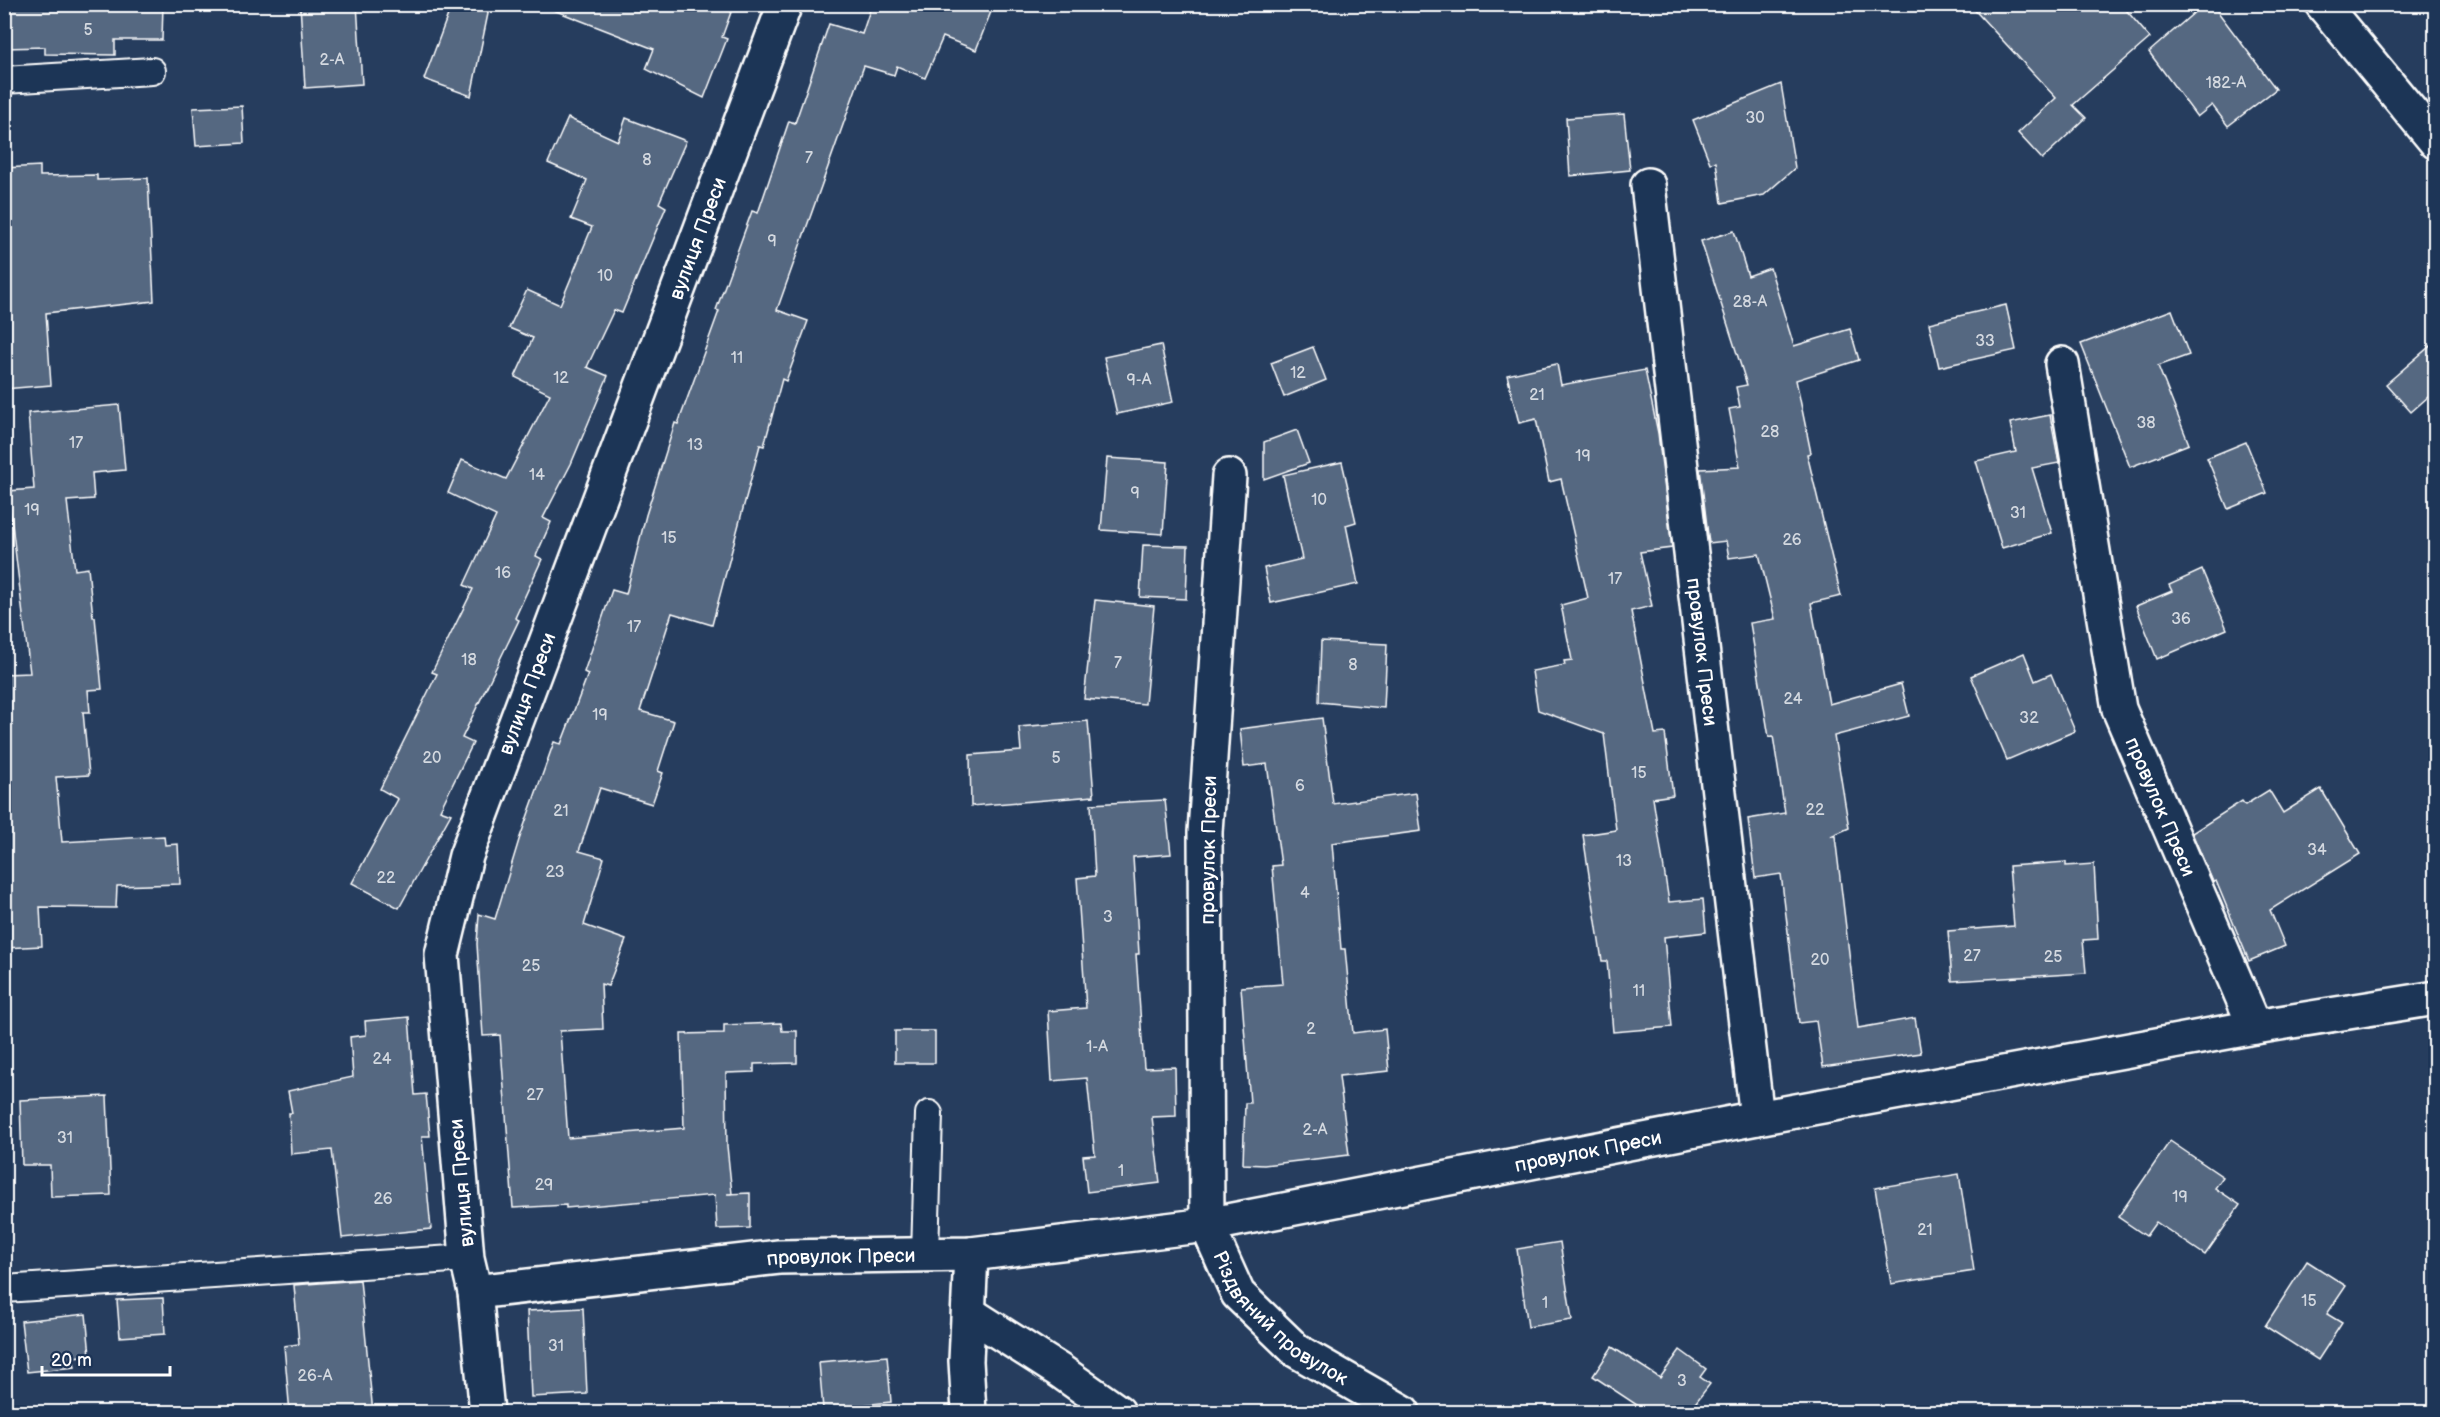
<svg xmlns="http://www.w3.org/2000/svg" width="2440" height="1417" font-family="'Balsamiq Sans',sans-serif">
	<rect width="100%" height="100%" fill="#263d5e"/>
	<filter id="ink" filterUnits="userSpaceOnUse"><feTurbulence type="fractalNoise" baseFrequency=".0167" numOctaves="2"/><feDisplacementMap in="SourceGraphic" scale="12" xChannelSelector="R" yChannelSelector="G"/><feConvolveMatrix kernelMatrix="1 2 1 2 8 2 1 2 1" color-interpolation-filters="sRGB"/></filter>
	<g filter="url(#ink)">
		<!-- building -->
		<g fill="#556781" stroke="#fff" stroke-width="1.5">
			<path d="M4,4H163L162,40H115V55L45,54V47L4,48Z"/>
			<path d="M300,4H357L362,84L305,88Z"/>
			<path d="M452,4H490L471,96L424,79Z"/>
			<path d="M547,4H734L722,37L727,39L704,98L646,69L654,49L546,7Z"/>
			<path d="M865,4H994L976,50L943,37L925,78L897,66L894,75L864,66L777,310L808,321L786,381L782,379L764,446L760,445L712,625L672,613L640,711L674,721L658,771L663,773L652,804L600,788L579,851L604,858L584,925L626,940L608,986L601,984L603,1029L560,1031L568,1138L684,1128L681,1034L724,1033V1025L781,1023L782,1031H797V1063L754,1064V1072L726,1073L727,1146L732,1194H727L750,1193V1228L717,1229L715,1195L566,1208V1205L513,1208L500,1035L483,1036L477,944L479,914L495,919L519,840L554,742L561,744L588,674L584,672L612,590L626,594L646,515L675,423L678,424L719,311L716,310L752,211L758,213L789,121L795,123L829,24L862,34L870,10L865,8Z"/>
			<path d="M1969,4H2121L2150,38L2073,105L2086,118L2042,159L2018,133L2056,98Z"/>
			<path d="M2204,4H2212L2276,89L2228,126L2212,105L2197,117L2149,52Z"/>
			<path d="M1781,84L1795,168L1764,195L1722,203L1716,162L1710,163L1693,120Z"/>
			<path d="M242,106L244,143L196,146L193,108Z"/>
			<path d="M1624,114L1630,170L1570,176L1566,118Z"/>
			<path d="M568,118L618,141L626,118L686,141L659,203L666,207L622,313L614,310L587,367L608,376L571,464L543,518L551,522L536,556L542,559L515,618L519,620L462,738L473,743L440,810L451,814L399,908L352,883L398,799L380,789L437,674L432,672L473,589L464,585L496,516L448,493L462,460L506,479L550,394L515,377L533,338L509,328L527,290L560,305L592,227L571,219L587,180L548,163Z"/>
			<path d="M40,166V176L97,175V180L148,178L154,301L46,313L51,385L4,389V168Z"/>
			<path d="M1734,231L1748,276L1770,268L1794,346L1850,329L1859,360L1796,380L1811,453L1807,454L1841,596L1811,603L1829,704L1901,684L1909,716L1834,736L1849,828L1831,836H1835L1858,1028L1915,1018L1921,1053L1823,1067L1816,1021L1799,1023L1781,874L1755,878L1748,819L1785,813L1773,736L1769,737L1750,623L1775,619L1759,554L1729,558L1726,541L1709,543L1700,469L1740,467L1729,409L1740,407L1736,387L1747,385L1701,241Z"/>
			<path d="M2006,305L2016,350L1939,367L1929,323Z"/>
			<path d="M2172,310L2189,355L2158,366L2189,444L2130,467L2081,344Z"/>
			<path d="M2436,341V390L2411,412L2386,384Z"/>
			<path d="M1161,345L1173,402L1117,414L1104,357Z"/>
			<path d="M1313,347L1326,380L1284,397L1271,363Z"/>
			<path d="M1557,364L1561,385L1645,370L1658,433L1672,548L1640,552L1652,606L1631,611L1655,734L1665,733L1673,795L1653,798L1669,902L1703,899L1706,932L1664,937L1672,1027L1613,1032L1607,961H1602L1583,835L1616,830L1604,734L1538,710L1532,671L1565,665L1564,661L1572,660L1561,605L1588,598L1561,479L1549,482L1536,419L1519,423L1507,375Z"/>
			<path d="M119,405L125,470L92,473L94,499L67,501L75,570L88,568L93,617H95L102,689L88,690L90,712H83L89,775L56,777L62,842L164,836L165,845L178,844L180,884L117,886L116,908L40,907L42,946L4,948V674L30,673L8,491L34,489L28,413Z"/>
			<path d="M2050,415L2059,463L2032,468L2052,533L2002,548L1976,461L2016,452L2010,423Z"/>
			<path d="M1297,430L1309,463L1264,479V442Z"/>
			<path d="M2246,442L2267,493L2228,509L2207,458Z"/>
			<path d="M1107,458L1168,462L1163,534L1101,530Z"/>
			<path d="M1342,462L1356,522L1346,525L1358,584L1271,603L1264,568L1302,559L1283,475Z"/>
			<path d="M1143,545L1188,546L1186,599L1140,597Z"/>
			<path d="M2202,570L2227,629L2157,659L2136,606L2172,591L2169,585Z"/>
			<path d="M1095,600L1154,606L1145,704L1084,699Z"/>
			<path d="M1321,641L1387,644L1384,708L1319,702Z"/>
			<path d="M2024,653L2035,681L2051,674L2075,731L2007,760L1971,676Z"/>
			<path d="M1322,718L1333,804L1416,793L1421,831L1332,843L1341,949H1345L1353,1033L1385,1029L1389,1071L1339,1076L1349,1155L1264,1165L1243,1164L1245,1103H1250L1241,987L1283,984L1272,866L1281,865L1267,764L1244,767L1240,729Z"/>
			<path d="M1088,721L1094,796L971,806L970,755L1021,751L1019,727Z"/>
			<path d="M2321,789L2360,854L2270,910L2285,946L2249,961L2216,881L2213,882L2192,833L2242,801L2245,805L2269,790L2283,813Z"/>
			<path d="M1165,800L1171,854L1133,857L1139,954H1136L1144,1068L1175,1067L1176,1116L1152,1117L1160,1183L1087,1192L1083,1156L1095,1155L1087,1078L1052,1081L1048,1011L1086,1008L1077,878L1095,876L1091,804Z"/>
			<path d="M2066,862V866L2094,864L2098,939L2083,940L2086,973L1952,981L1948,931L2014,926L2009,866Z"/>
			<path d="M409,1017L415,1095L426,1094L430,1136H422L431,1229L342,1238L332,1150L291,1154L289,1113H292L288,1091L353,1077L350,1037L366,1035L365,1021Z"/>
			<rect x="895" y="1031" width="40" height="32"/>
			<path d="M107,1096L111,1195L51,1197L50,1165H22L20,1100Z"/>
			<path d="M2170,1141L2223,1177L2215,1188L2240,1205L2205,1255L2156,1222L2146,1236L2118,1217Z"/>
			<path d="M1959,1174L1974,1271L1891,1284L1875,1188Z"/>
			<path d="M1560,1242L1572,1320L1528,1327L1517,1249Z"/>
			<path d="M2307,1261L2346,1286L2327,1314L2342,1323L2318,1360L2265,1326Z"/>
			<path d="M360,1280L373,1413H290L284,1346L299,1344L294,1285Z"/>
			<path d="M163,1298L165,1334L120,1337L117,1300Z"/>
			<path d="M583,1308L587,1394L531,1397L527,1311Z"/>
			<path d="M86,1314L90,1355L73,1357L75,1367L27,1372L21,1321Z"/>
			<path d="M1612,1347L1660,1378L1680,1350L1706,1369L1700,1377L1710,1384L1696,1402L1713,1413H1637L1640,1407L1593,1376Z"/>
			<path d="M887,1356L891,1402L823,1409L819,1362Z"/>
		</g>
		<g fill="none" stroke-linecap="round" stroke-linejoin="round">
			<defs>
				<g id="service">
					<path d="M4,80L152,71"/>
					<path d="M925,1255L929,1114"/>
					<path d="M4,1289L467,1258"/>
				</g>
				<g id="minor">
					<path d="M2322,4L2436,142"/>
					<path id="s1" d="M1648,185L1757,1118"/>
					<path id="s2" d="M2062,364L2119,709L2255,1027"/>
					<path id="s3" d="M1229,476L1205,832L1207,1225L1238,1294L1297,1351L1403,1412"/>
					<path id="s4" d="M475,1292L779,1257L971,1254L1207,1225L1757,1118L2255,1027L2436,998"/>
					<path d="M969,1313L1060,1371L1118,1412"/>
					<path id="s5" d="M487,1412L475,1292L467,1258L442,955L466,856L785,4"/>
					<path d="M969,1412L966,1361L971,1254"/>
				</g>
			</defs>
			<!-- service casing -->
			<use href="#service" stroke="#fff" stroke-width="30"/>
			<!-- minor casing -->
			<use href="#minor" stroke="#fff" stroke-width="38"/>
			<!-- service -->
			<use href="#service" stroke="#1d3557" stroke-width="26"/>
			<!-- minor -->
			<use href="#minor" stroke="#1d3557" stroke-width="33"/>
		</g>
	</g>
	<g text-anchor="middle" stroke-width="6" stroke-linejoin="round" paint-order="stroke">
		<!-- number labels -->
		<g font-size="16" fill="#d4d9e0">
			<text x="88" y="35">5</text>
			<text x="332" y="65">2-А</text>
			<text x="2226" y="88">182-А</text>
			<text x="1755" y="123">30</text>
			<text x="809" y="163">7</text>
			<text x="647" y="165">8</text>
			<text x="772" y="246">9</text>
			<text x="605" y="281">10</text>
			<text x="1750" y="307">28-А</text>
			<text x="1985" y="346">33</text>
			<text x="737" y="363">11</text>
			<text x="1298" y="378">12</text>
			<text x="561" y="383">12</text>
			<text x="1139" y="385">9-А</text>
			<text x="1537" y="400">21</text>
			<text x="2146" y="428">38</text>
			<text x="1770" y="437">28</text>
			<text x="76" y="448">17</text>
			<text x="695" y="450">13</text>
			<text x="1583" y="461">19</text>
			<text x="537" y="480">14</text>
			<text x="1135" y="498">9</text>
			<text x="1319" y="505">10</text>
			<text x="32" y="515">19</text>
			<text x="2018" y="518">31</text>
			<text x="669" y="543">15</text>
			<text x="1792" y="545">26</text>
			<text x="503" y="578">16</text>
			<text x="1615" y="584">17</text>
			<text x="2181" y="624">36</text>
			<text x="634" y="632">17</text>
			<text x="469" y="665">18</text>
			<text x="1118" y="668">7</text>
			<text x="1353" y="670">8</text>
			<text x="1793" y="704">24</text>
			<text x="600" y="720">19</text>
			<text x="2029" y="723">32</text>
			<text x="432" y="763">20</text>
			<text x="1056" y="763">5</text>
			<text x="1639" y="778">15</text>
			<text x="1300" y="791">6</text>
			<text x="1815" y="815">22</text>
			<text x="561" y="816">21</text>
			<text x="2317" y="855">34</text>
			<text x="1624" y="866">13</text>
			<text x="555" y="877">23</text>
			<text x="386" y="883">22</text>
			<text x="1305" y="898">4</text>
			<text x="1108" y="922">3</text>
			<text x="1972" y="961">27</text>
			<text x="2053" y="962">25</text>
			<text x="1820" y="965">20</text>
			<text x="531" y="971">25</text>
			<text x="1639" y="996">11</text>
			<text x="1311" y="1034">2</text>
			<text x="1097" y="1052">1-А</text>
			<text x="382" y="1064">24</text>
			<text x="535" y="1100">27</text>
			<text x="1315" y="1135">2-А</text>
			<text x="65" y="1143">31</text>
			<text x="1121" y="1176">1</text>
			<text x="544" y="1190">29</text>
			<text x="2180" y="1202">19</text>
			<text x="383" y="1204">26</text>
			<text x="1925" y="1235">21</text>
			<text x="2309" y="1306">15</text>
			<text x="1545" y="1308">1</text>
			<text x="556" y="1351">31</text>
			<text x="315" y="1381">26-А</text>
			<text x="1682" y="1386">3</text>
		</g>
		<!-- street labels -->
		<g font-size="20" fill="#fff" stroke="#1d3557">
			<text dy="7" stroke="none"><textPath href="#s5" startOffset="1221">вулиця Преси</textPath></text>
			<text dy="7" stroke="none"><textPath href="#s1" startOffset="470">провулок Преси</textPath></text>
			<text dy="7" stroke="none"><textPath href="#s5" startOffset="735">вулиця Преси</textPath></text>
			<text dy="7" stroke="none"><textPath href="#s2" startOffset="456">провулок Преси</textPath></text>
			<text transform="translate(1208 850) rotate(-89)" y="7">провулок Преси</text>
			<text dy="7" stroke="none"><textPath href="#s4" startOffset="1124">провулок Преси</textPath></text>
			<text transform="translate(461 1183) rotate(-95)" y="7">вулиця Преси</text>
			<text dy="7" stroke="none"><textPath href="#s4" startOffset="368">провулок Преси</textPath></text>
			<text dy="7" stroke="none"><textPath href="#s3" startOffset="872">Різдвяний провулок</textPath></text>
		</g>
	</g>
	<!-- margin -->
	<rect width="2440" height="1417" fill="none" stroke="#1d3557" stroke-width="24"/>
	<rect x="12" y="12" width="2416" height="1393" fill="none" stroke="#fff" stroke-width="2" filter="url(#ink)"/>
	<!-- scale -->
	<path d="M42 1366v9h128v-9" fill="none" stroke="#ffffff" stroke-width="3"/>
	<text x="51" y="1366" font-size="18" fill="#ffffff" stroke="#1d3557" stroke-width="4.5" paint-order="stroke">20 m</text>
</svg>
